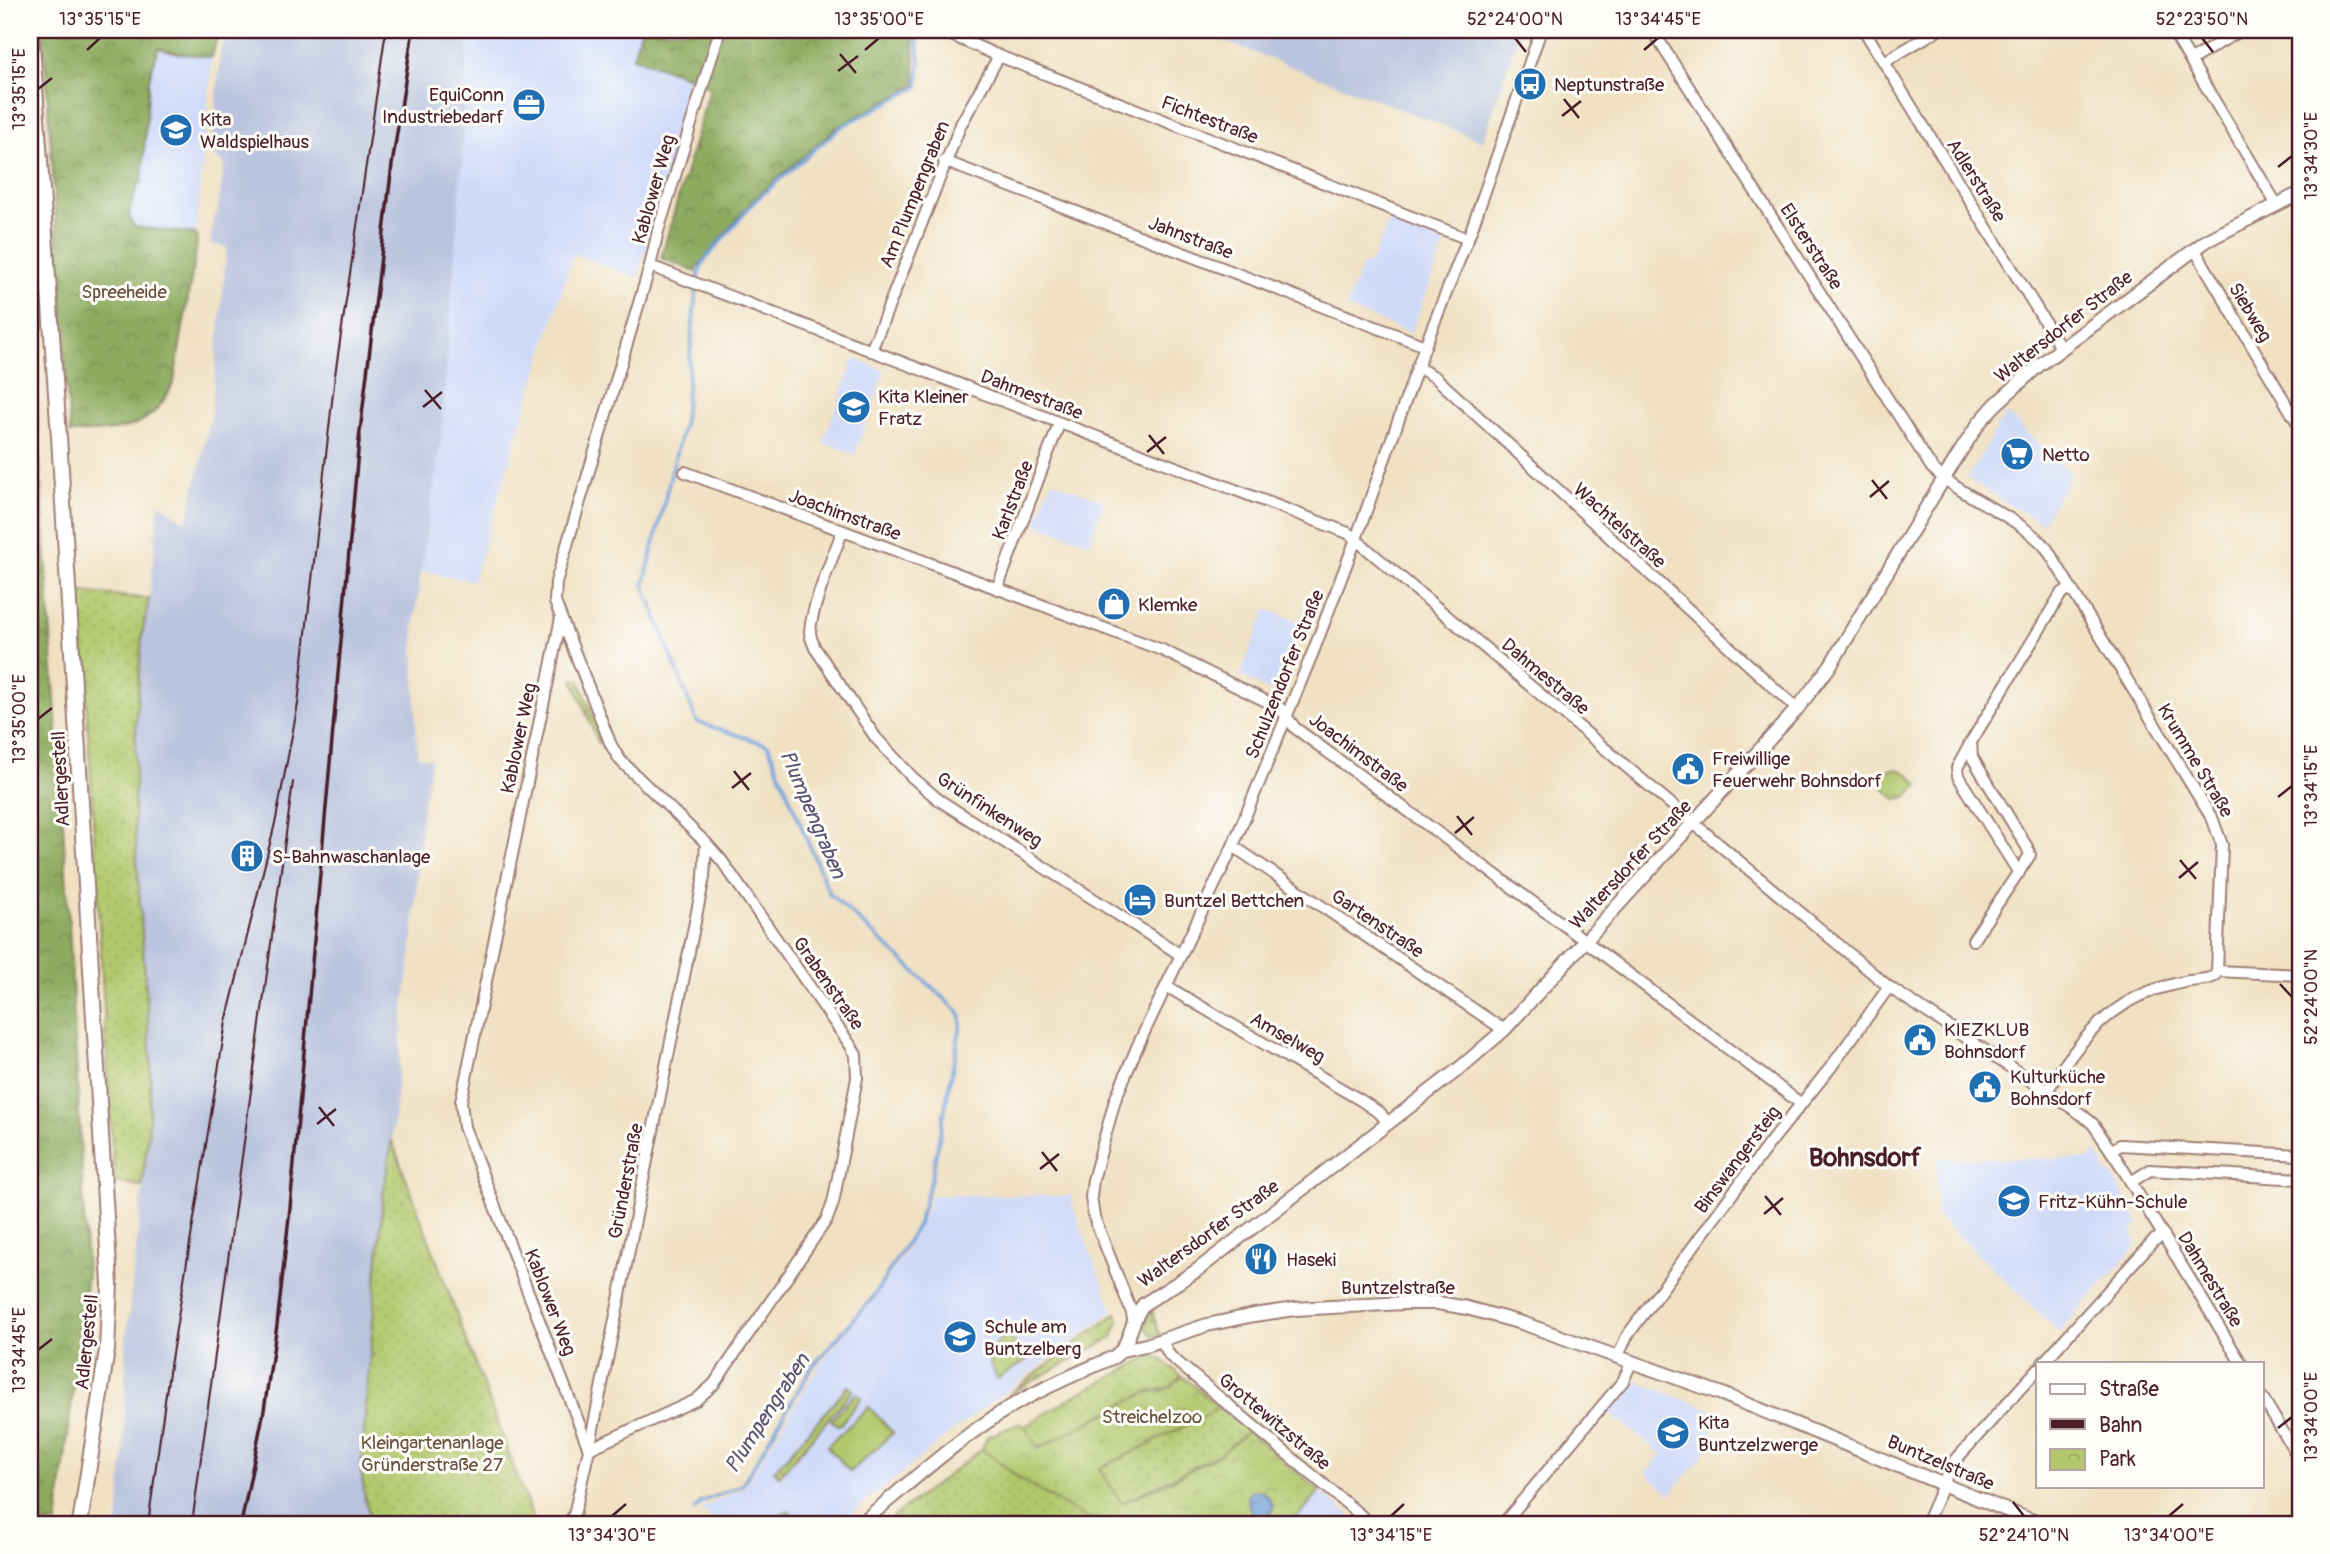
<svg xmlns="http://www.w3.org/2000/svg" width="2330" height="1554" font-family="Pangolin,sans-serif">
	<defs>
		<pattern id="grass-dots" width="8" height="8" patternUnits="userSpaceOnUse" patternTransform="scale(1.75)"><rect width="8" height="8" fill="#b3c86d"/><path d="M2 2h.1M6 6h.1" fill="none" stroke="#9bab5f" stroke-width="1.8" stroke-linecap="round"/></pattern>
		<pattern id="forest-crowns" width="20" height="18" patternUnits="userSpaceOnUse" patternTransform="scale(1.75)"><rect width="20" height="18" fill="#8eac60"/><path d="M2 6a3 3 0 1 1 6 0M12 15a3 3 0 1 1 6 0" fill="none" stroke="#768b4f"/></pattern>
		<pattern id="park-crowns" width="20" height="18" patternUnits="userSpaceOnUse" patternTransform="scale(1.75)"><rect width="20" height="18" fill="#b3c86d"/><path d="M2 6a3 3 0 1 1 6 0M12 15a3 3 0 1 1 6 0" fill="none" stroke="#9bab5f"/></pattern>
		<pattern id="water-waves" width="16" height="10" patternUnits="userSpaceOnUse" patternTransform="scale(1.75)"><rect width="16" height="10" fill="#72a3dd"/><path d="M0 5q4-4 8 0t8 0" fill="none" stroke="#6084b3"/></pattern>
	</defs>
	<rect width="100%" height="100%" fill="#fdfcf7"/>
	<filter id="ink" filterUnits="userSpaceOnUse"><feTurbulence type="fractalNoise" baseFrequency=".0143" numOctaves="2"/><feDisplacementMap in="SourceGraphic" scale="14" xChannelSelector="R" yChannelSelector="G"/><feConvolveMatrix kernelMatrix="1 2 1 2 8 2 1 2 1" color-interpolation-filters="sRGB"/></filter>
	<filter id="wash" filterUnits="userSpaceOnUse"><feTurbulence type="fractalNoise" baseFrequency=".00686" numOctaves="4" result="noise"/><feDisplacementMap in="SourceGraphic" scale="28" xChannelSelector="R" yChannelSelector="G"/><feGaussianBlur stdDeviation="1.57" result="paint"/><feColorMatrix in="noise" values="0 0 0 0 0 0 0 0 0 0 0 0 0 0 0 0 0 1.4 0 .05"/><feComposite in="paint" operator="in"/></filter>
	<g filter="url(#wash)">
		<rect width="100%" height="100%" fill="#f0e1c3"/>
		<!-- built -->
		<g fill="#cfdaf9">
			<path d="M468,30H641L634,57L697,80L637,278L573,254L473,581L421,571L441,439L462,161Z"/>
			<path d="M158,48L178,53L212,57L196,234L135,227L129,221L128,208L136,193L149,80Z"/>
			<path d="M1389,219L1446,241L1411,333L1346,308L1363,263L1370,265Z"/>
			<path d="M854,359L885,371L855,454L823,442Z"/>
			<path d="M2006,413L2071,474L2042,524L1967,479Z"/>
			<path d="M1052,481L1104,501L1089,543L1035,523Z"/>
			<path d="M1266,609L1304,624L1276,693L1240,676Z"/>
			<path d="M2097,1151L2103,1164L2102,1166L2107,1174H2111L2139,1223L2132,1232L2137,1245L2059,1332L1936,1214L1938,1158L2089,1159Z"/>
			<path d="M931,1195L1071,1196L1074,1210L1113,1311L948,1435L839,1524H721L717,1521L715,1523L701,1508L744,1488L820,1364L876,1297L904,1255L927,1210Z"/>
			<path d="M1634,1380L1719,1413L1702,1458L1670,1494L1646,1473L1662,1454L1607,1412Z"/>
			<path d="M1320,1491L1360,1524H1291Z"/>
		</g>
		<!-- industrial -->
		<g fill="#bac4de">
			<path d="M225,30H468L462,161L441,439L421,571L414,627L417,756L432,759L422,808L412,951L404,1006L392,1141L372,1316L361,1467L365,1500L372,1524H118L124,1450L126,1340L148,1139L151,1065L135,818L136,721L142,636L149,599L159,503L187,522L211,416L227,247L210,244L214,216L217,215L224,166L212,153L220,55Z"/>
			<path d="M1196,30H1520L1483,141Z"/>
		</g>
		<!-- grass -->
		<g fill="url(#grass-dots)" stroke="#7e744c" stroke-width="2">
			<path d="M80,592L149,599L142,635L136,721L134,818L151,1064L148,1138L142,1186L114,1182Z"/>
			<path d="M573,680H579L603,742L599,744Z"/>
			<path d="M392,1141L535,1524H372L365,1500L361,1467L383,1196Z"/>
			<path d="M1153,1310V1315L1161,1336C1149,1338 1144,1327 1146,1317Z"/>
			<path d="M1116,1313L1119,1321L1112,1338L1009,1394Z"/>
			<path d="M1157,1356L1182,1376L1172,1387L1143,1394L1037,1449L1025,1426L1072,1397L1149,1357Z"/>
			<path d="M1220,1408L1248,1431L1222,1453L1122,1503L1099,1469Z"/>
			<path d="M982,1449L1023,1481L1096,1524H884Z"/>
		</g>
		<!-- forest -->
		<g fill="url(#forest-crowns)" stroke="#6c6646" stroke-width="2">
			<path d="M43,30H219L212,57L178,53L158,48L149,80L142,181L137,186C135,202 122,212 135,227L196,234L197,244L174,381C153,432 118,431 70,433Z"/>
			<path d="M641,30H913L916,85L836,128L752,201L697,268L696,272L661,258L710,88L697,80L633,57Z"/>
			<path d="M30,308L68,904L87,1274L57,1524H30Z"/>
		</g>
		<!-- park -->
		<g fill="url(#park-crowns)" stroke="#7e744c" stroke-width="2">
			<path d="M1898,769L1909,774L1919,785L1906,797L1896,799C1885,791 1879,784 1885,771Z"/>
			<path d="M1008,1334L1027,1360L997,1379L985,1352Z"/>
			<path d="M1182,1376L1220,1408L1099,1469L1122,1503L1172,1480L1222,1453L1248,1431L1320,1491L1291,1524H1096L1023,1481L982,1449L987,1437L1020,1423L1025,1426L1038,1449L1143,1394L1172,1387Z"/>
			<path d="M789,1511L798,1524H776L780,1514Z"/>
		</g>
		<!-- pitch -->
		<g fill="#b3c86d" stroke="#7e744c" stroke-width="2">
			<path d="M848,1386L853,1390L779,1476L774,1471Z"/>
			<path d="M856,1393L861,1398L839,1426L831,1420Z"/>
			<path d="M869,1407L893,1433L850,1472L827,1446Z"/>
		</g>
		<!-- water -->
		<path fill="url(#water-waves)" stroke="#5e6184" stroke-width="2" d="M1260,1490L1268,1497L1273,1506L1271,1516L1254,1517L1250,1510L1248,1496L1251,1491Z"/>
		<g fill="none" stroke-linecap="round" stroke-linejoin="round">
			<!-- stream -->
			<path stroke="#72a3dd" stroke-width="3.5" d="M695,1510L701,1502L742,1485L812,1367L874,1296L918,1224L931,1180L961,1025V1016L958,1011L829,893L768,745L697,722L644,585L684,421L695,301L699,273L704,261L755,201L841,127L918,87L920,61L916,30"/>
		</g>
	</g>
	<g filter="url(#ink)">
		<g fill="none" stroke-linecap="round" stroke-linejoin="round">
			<defs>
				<g id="minor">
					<path d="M940,30L999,56L1468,239"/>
					<path d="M1652,30L1932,468C1965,500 2020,516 2047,549L2213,820L2222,845L2217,971"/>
					<path d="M1864,30L2061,348"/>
					<path d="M2172,30L2277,205"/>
					<path d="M2191,60L2241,30"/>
					<path d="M1884,62L1938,30"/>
					<path d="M944,161L1425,346"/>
					<path d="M2195,250L2300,427"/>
					<path d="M650,266L1348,533L1889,987L2081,1114L2093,1124L2118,1161L2241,1363"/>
					<path d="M871,351L961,124L999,56"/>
					<path d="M1417,367L1435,377L1797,709"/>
					<path d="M685,472L1162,650L1280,708L1295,728L1576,934L1800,1103"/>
					<path d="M842,532C833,557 811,608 810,632C810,637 813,643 815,648L876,738L912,777L939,800L1181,955"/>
					<path d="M997,589L1059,424"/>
					<path d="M561,618L461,1102L464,1127L589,1449"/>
					<path d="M1971,742L1957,768L1958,776L2019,873"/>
					<path d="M1233,846L1504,1030"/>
					<path d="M1973,940L2030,855L2027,847L1972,757L1971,742L2061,594L2070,588"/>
					<path d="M2217,971L2300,975"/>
					<path d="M1166,986L1362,1101L1381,1114L1387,1123"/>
					<path d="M2047,1091C2075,1047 2105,1006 2157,989C2167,986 2178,983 2189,981C2198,980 2207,980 2215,976L2217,971"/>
					<path d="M2111,1151L2120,1145L2300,1155"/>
					<path d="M2131,1182L2150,1170L2300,1179"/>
					<path d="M1134,1324L1132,1313L1094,1217L1091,1197L1093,1180L1115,1100L1138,1045L1233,846L1313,652L1356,539L1425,346L1472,228L1541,30"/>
					<path d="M1161,1340L1170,1356L1371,1524"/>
					<path d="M1618,1356L1627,1336L1769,1144L1831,1067L1889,987"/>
					<path d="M2043,1363L2153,1241L2164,1235"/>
					<path d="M2262,1397L2300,1460"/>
					<path d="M589,1449L696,1400L714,1384L827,1219L833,1203L857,1078L856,1055L851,1046L722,861L706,843L620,760L611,745L555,602L556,582L650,266L658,231L720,30"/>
					<path d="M568,1524L574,1515L589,1449L704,877L706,843"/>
					<path d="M1503,1524L1623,1381L1632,1361"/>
					<path d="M1926,1524L1952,1464L2038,1369"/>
				</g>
				<g id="tertiary">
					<path d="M1122,1350C1131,1336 1133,1316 1144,1304L1196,1271L1460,1068L1504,1030L1797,709L1830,666L1957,457L1979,423L1995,405L2038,366L2206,241L2300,193"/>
					<path d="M860,1524C910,1483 960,1436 1017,1403C1048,1385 1081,1372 1114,1357L1122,1350L1146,1345L1207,1325L1254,1315L1295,1309L1404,1303H1438L1467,1308L1522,1323L1722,1394L2040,1524"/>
				</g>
				<path id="secondary" d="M31,30L59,437L110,1284L107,1350L80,1524"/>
			</defs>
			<!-- minor casing -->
			<use href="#minor" stroke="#9d8077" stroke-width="14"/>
			<!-- tertiary casing -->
			<use href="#tertiary" stroke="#9d8077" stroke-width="16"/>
			<!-- secondary casing -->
			<use href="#secondary" stroke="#9d8077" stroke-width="18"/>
			<!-- minor -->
			<use href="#minor" stroke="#fff" stroke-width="10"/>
			<!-- tertiary -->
			<use href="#tertiary" stroke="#fff" stroke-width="12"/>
			<!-- secondary -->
			<use href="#secondary" stroke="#fff" stroke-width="14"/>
			<!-- tram -->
			<g stroke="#4a1f2b" stroke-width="2">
				<path d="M148,1524L169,1372L226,1022L276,819L298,704L335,375L386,30"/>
				<path d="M192,1524L293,782"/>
			</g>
			<!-- rail -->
			<path stroke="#4a1f2b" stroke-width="3.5" d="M241,1524L264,1410L277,1325L290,1208L359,440L392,165L413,30"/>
		</g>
	</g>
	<!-- ticks -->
	<path fill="none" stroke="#4a1f2b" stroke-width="2.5" d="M1515,38L1526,52M2202,38L2213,52M87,50L100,38M865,50L879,38M1644,50L1658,38M840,54L856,73M838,71L858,56M38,89L52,78M1564,99L1579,118M1562,116L1581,101M2278,167L2292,156M425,390L441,409M423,407L442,392M1149,435L1164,454M1147,452L1166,437M1872,480L1887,499M1870,497L1889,481M38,719L52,708M734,771L749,790M732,788L751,773M2278,797L2292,786M1457,816L1472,835M1455,833L1474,817M2180,860L2196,879M2179,878L2198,862M2280,984L2292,997M319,1107L334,1126M317,1124L336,1109M1042,1152L1057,1171M1040,1169L1059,1154M1765,1196L1781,1215M1764,1214L1783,1198M38,1350L52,1339M2278,1428L2292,1417M2013,1502L2024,1516M612,1516L626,1504M1391,1516L1404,1504M2169,1516L2183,1504"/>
	<!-- icons -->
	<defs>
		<symbol id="bus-disc" viewBox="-11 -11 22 22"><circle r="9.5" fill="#1f6fb2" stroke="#fdfcf7"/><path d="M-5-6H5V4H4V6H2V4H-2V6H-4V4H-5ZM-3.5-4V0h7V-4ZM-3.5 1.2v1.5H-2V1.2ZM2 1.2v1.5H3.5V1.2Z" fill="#fff"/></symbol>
		<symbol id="office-disc" viewBox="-11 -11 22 22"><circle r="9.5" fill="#1f6fb2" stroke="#fdfcf7"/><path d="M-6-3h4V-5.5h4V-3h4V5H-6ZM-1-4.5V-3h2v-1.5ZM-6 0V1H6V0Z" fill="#fff"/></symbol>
		<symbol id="school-disc" viewBox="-11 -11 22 22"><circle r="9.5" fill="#1f6fb2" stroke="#fdfcf7"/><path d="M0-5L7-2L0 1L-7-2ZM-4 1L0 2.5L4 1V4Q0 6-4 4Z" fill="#fff"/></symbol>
		<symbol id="supermarket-disc" viewBox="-11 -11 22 22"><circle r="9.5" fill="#1f6fb2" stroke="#fdfcf7"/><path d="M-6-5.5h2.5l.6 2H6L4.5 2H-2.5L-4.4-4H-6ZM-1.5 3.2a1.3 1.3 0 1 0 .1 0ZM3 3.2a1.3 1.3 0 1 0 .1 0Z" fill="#fff"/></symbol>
		<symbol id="shop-disc" viewBox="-11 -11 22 22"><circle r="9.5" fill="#1f6fb2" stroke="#fdfcf7"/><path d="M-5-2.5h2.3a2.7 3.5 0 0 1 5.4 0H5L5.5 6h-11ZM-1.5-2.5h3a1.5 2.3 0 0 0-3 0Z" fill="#fff"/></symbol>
		<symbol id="civic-disc" viewBox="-11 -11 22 22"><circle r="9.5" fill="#1f6fb2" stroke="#fdfcf7"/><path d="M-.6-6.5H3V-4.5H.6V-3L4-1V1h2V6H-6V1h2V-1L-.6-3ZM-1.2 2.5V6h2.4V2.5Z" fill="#fff"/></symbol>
		<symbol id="building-disc" viewBox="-11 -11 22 22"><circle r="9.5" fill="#1f6fb2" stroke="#fdfcf7"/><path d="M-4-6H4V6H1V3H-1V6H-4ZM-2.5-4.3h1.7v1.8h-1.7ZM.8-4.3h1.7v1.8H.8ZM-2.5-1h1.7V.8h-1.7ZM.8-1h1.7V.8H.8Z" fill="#fff"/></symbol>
		<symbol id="hotel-disc" viewBox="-11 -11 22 22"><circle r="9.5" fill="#1f6fb2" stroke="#fdfcf7"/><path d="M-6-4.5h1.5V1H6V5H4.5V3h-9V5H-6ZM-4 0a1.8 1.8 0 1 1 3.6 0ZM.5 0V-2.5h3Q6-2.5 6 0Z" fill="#fff"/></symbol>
		<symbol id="restaurant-disc" viewBox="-11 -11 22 22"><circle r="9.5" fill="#1f6fb2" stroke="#fdfcf7"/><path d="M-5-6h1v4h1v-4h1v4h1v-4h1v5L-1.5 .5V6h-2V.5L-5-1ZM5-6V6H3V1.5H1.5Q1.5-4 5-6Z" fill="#fff"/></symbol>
	</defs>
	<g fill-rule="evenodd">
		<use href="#bus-disc" x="1511" y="65" width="38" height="38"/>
		<use href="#office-disc" x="510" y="86" width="38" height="38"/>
		<use href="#school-disc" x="157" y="111" width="38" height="38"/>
		<use href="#school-disc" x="835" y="388" width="38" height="38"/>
		<use href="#supermarket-disc" x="1998" y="435" width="38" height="38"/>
		<use href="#shop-disc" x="1095" y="585" width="38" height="38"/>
		<use href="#civic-disc" x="1669" y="750" width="38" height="38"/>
		<use href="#building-disc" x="228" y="837" width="38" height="38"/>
		<use href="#hotel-disc" x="1121" y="881" width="38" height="38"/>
		<use href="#civic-disc" x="1901" y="1021" width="38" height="38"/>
		<use href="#civic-disc" x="1966" y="1068" width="38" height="38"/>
		<use href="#school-disc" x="1995" y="1182" width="38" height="38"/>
		<use href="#restaurant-disc" x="1242" y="1240" width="38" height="38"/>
		<use href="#school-disc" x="941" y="1318" width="38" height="38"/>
		<use href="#school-disc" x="1654" y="1414" width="38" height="38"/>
	</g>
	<g text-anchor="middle" stroke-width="6" stroke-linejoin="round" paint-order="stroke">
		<!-- poi labels -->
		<g font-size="19" fill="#4a1f2b" stroke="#fdfcf7" text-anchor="start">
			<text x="1554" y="91">Neptunstraße</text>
			<text x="504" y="101" text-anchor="end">EquiConn<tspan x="504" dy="22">Industriebedarf</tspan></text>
			<text x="200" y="126">Kita<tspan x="200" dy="22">Waldspielhaus</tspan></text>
			<text x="878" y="403">Kita Kleiner<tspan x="878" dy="22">Fratz</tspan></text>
			<text x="2042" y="461">Netto</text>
			<text x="1138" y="611">Klemke</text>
			<text x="1712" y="765">Freiwillige<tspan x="1712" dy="22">Feuerwehr Bohnsdorf</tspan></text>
			<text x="272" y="863">S-Bahnwaschanlage</text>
			<text x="1164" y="907">Buntzel Bettchen</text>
			<text x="1944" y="1036">KIEZKLUB<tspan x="1944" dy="22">Bohnsdorf</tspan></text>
			<text x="2010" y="1083">Kulturküche<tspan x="2010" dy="22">Bohnsdorf</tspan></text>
			<text x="2038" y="1208">Fritz-Kühn-Schule</text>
			<text x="1286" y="1266">Haseki</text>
			<text x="984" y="1333">Schule am<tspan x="984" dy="22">Buntzelberg</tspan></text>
			<text x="1698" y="1429">Kita<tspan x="1698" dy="22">Buntzelzwerge</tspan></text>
		</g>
		<!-- street labels -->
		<g font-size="19" fill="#4a1f2b" stroke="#fdfcf7">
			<text transform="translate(1210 119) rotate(21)" y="7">Fichtestraße</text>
			<text transform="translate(1977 180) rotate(58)" y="7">Adlerstraße</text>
			<text transform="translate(653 189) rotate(-74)" y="7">Kablower Weg</text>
			<text transform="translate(914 194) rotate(-68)" y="7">Am Plumpengraben</text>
			<text transform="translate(1191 237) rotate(21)" y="7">Jahnstraße</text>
			<text transform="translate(1812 246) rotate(57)" y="7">Elsterstraße</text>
			<text transform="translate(2251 312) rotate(59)" y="7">Siebweg</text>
			<text transform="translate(2063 326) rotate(-38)" y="7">Waltersdorfer Straße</text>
			<text transform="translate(1032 394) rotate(21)" y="7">Dahmestraße</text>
			<text transform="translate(1012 500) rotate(-69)" y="7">Karlstraße</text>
			<text transform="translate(845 514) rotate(20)" y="7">Joachimstraße</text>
			<text transform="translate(1620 525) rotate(42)" y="7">Wachtelstraße</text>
			<text transform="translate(1284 674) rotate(-68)" y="7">Schulzendorfer Straße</text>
			<text transform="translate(1546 676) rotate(40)" y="7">Dahmestraße</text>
			<text transform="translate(518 738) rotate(-78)" y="7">Kablower Weg</text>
			<text transform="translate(1359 752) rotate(37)" y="7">Joachimstraße</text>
			<text transform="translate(2196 760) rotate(59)" y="7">Krumme Straße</text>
			<text transform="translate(60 779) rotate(-93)" y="7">Adlergestell</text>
			<text transform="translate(990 809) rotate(33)" y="7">Grünfinkenweg</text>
			<text transform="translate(1630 864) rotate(-47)" y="7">Waltersdorfer Straße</text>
			<text transform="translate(1378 923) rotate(34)" y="7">Gartenstraße</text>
			<text transform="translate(829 983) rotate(55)" y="7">Grabenstraße</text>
			<text transform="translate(1288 1037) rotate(30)" y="7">Amselweg</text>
			<text transform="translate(1737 1159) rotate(-53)" y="7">Binswangersteig</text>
			<text transform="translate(625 1181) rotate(-79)" y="7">Gründerstraße</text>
			<text transform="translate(1208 1233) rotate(-36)" y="7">Waltersdorfer Straße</text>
			<text transform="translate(2211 1279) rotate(59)" y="7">Dahmestraße</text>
			<text x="1398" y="1294">Buntzelstraße</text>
			<text transform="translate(551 1302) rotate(69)" y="7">Kablower Weg</text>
			<text transform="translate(86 1342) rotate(-84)" y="7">Adlergestell</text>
			<text transform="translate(1275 1421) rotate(40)" y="7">Grottewitzstraße</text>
			<text transform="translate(1941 1462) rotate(23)" y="7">Buntzelstraße</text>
		</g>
		<!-- park labels -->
		<g font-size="19" fill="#6a523f" stroke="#fdfcf7">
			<text x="124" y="298">Spreeheide</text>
			<text x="1152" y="1423">Streichelzoo</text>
			<text x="432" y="1449">Kleingartenanlage<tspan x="432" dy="22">Gründerstraße 27</tspan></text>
		</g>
		<!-- water labels -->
		<g font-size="21" font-style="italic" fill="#5a5472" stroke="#fdfcf7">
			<text transform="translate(813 814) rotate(67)" y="7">Plumpengraben</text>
			<text transform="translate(767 1413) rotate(-57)" y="7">Plumpengraben</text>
		</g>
		<!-- district labels -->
		<g font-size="26" font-weight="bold" fill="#4a1f2b" stroke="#fdfcf7">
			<text x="1865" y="1166">Bohnsdorf</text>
		</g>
	</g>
	<!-- margin -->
	<rect width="2330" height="1554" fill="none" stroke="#fdfcf7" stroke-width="77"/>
	<!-- legend -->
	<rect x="2036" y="1362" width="228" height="126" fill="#fdfcf7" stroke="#b5a4a5" stroke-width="2"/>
	<rect x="2050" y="1384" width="35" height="10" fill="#ffffff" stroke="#b5a4a5" stroke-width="2"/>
	<text x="2099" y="1396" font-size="21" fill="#4a1f2b">Straße</text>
	<rect x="2050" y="1419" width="35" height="10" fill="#4a1f2b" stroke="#b5a4a5" stroke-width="2"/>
	<text x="2099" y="1432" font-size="21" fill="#4a1f2b">Bahn</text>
	<rect x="2050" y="1449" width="35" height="21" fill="url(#park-crowns)" stroke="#b5a4a5" stroke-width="2"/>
	<text x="2099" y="1466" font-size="21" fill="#4a1f2b">Park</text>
	<rect x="38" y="38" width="2254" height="1478" fill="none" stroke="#4a1f2b" stroke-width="2.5"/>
	<g font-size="18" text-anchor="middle" fill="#4a1f2b">
		<text x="100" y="25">13°35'15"E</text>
		<text x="879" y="25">13°35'00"E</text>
		<text x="1515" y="25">52°24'00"N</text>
		<text x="1658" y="25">13°34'45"E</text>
		<text x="2202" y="25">52°23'50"N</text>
		<text transform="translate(19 89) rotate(-90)" y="6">13°35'15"E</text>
		<text transform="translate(2311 156) rotate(-90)" y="6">13°34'30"E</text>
		<text transform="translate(19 719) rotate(-90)" y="6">13°35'00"E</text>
		<text transform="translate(2311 786) rotate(-90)" y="6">13°34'15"E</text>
		<text transform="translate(2311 997) rotate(-90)" y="6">52°24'00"N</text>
		<text transform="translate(19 1350) rotate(-90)" y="6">13°34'45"E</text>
		<text transform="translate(2311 1417) rotate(-90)" y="6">13°34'00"E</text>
		<text x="612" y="1541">13°34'30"E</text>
		<text x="1391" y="1541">13°34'15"E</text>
		<text x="2024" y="1541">52°24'10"N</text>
		<text x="2169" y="1541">13°34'00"E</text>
	</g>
</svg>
